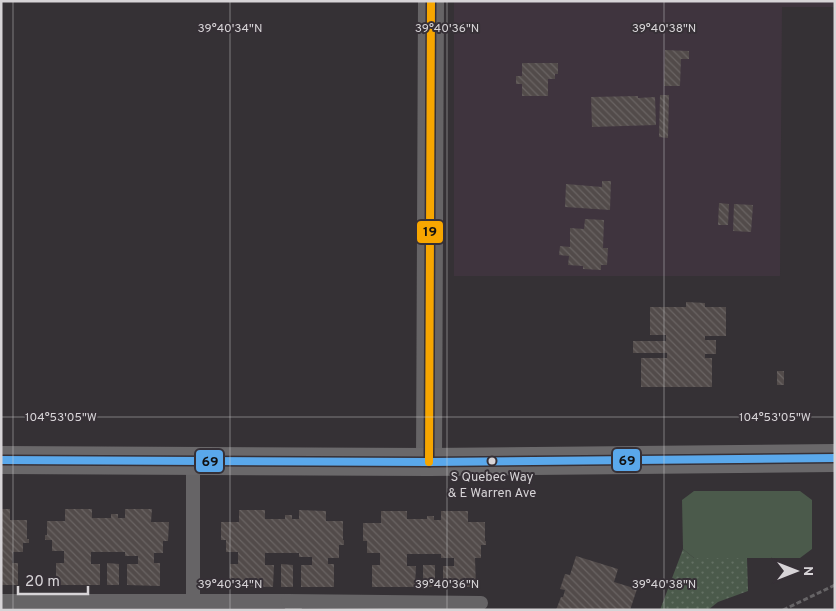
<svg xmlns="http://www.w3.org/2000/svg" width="836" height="611" font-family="Overpass,sans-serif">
	<defs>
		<pattern id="park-dots" width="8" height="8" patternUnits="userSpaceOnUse" patternTransform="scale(1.25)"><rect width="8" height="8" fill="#4b5a4b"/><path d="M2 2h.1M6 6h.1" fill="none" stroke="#647164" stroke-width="1.8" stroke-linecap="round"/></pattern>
		<pattern id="building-back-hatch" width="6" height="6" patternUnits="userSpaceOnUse" patternTransform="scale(1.25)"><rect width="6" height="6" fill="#524b4a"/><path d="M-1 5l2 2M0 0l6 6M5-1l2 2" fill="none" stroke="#6a6463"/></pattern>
	</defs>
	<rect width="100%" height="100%" fill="#353135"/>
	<!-- built -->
	<path fill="#3f343e" d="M454,1H835V7H782L780,276H454Z"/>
	<!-- park -->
	<path fill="url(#park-dots)" d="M683,549L694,558H747L748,591L718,602L708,610H660Z"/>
	<!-- garden -->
	<path fill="#4b5a4b" d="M694,491H800L812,500V549L800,558H694L683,549L682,500Z"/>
	<!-- building -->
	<g fill="url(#building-back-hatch)">
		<path d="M665,50L689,51V59H681L680,86H664Z"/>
		<path d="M522,63H558V74H555V79H548V96H522V84H516V76H522Z"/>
		<path d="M660,95H669L668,138L659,137Z"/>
		<path d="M638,96V98L655,97L656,125L592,127L591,97Z"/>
		<path d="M602,181H611L610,210L565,207L566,184L602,187Z"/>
		<path d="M719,203L729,204L728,225H718Z"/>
		<path d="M734,204L753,205L751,232L733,231Z"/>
		<path d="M585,219L604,220L603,248H608L607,265H601V270L583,269V266L568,265L569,256L559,255L560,246L570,247V228L584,229Z"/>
		<path d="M686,302L705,303V307H726V336H705V340H716V354H705V358H712V387H641V358H667V353H633V341H666V335H650V307H686Z"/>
		<rect x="777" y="371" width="7" height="14"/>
		<path d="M1,509H10V520H27V539H29V543H23V552H13L12,563H18V585H1Z"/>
		<path d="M65,509H92V518H111V514H118V518H125V509H152L151,522H169L168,541H163V553H154V563H160V586L127,585V564H138V556H125V552H91V564H100V585H56V563H64V551H52V540H45V535H47V521H65Z"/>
		<path d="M239,510H265V519H285V515H292V519H299V510L326,511V521H343V540H344V545H339V558H328V564H334V587H301V565H312V557H299V553H265V565H274L273,587L230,586V564H238V552H226V540H221V522H239Z"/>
		<path d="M381,511H407V519H427V516H434V520H441V511H468V522H485V541H486V545H481V558H475L476,587H443V566H454V558H441V554H407V566H416L415,587H372V565H380V553H367V541H363V523H381Z"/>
		<path d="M576,556L618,569L614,582L637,589L630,610H556L561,597H563L565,590L560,589L565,574L570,575Z"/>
		<path d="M107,563L119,564V585H107Z"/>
		<path d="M281,564L293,565V587H281Z"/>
		<rect x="423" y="565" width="12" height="22"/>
	</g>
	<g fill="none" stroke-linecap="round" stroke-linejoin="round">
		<!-- path -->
		<path stroke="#666466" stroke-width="3" stroke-dasharray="5 2.5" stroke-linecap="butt" d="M783,610L835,585"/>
		<!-- lane -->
		<g stroke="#666466" stroke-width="14">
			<path d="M193,600V461"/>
			<path d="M1,601H288L295,610"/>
			<path d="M288,601L481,603"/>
		</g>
		<!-- street -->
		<path stroke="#666466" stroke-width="26" d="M429,462L431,1"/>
		<!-- secondary -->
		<path stroke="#6a686a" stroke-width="28" d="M1,460L429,462L835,458"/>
		<defs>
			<path id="bus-1" d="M1,460L429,462L835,458"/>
			<path id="bus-2" d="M429,462L431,1"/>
		</defs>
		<!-- bus-1 casing -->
		<use href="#bus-1" stroke="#363036" stroke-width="11"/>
		<!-- bus-2 casing -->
		<use href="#bus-2" stroke="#363036" stroke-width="11"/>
		<!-- bus-1 -->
		<use href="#bus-1" stroke="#5aa8eb" stroke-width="8"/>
		<!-- bus-2 -->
		<use href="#bus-2" stroke="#f7a600" stroke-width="8"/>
	</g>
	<!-- ticks -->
	<path fill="none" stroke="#d7d4d7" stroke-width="1" stroke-opacity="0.45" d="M13,1V610M230,1V610M447,1V610M664,1V610M1,417H835"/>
	<!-- markers -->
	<circle fill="#d7d4d7" stroke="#363036" stroke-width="2" cx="492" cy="461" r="4.5"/>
	<g text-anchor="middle" stroke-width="4" stroke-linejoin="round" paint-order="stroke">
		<!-- bus labels -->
		<g font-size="13" fill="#d7d4d7" stroke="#363036">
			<text x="492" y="481">S Quebec Way<tspan x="492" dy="16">&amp; E Warren Ave</tspan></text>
		</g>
	</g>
	<g font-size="12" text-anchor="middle" fill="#d7d4d7" stroke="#363036" stroke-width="4" stroke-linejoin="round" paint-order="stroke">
		<text x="230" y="32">39°40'34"N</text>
		<text x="447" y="32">39°40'36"N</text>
		<text x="664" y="32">39°40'38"N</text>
		<text x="775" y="421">104°53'05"W</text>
		<text x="61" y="421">104°53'05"W</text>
		<text x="230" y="588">39°40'34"N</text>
		<text x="447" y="588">39°40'36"N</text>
		<text x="664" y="588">39°40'38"N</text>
	</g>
	<g stroke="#363036" stroke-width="2">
		<rect x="416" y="220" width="28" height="24" rx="5" fill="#f7a600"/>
		<rect x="612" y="448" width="29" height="24" rx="5" fill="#5aa8eb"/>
		<rect x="195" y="449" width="29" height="24" rx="5" fill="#5aa8eb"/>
	</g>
	<g font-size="14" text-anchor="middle" font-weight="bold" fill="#111">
		<text x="430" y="236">19</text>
		<text x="627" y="465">69</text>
		<text x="210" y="466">69</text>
	</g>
	<!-- border -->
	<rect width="836" height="611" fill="none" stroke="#d7d4d7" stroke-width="5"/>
	<!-- north arrow -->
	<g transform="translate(796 571) rotate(90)" stroke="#363036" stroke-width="4" paint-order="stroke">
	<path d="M0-4L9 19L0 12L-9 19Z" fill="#d7d4d7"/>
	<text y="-8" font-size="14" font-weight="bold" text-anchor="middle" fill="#d7d4d7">N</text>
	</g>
	<!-- scale -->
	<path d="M18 586v8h70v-8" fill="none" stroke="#d7d4d7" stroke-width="2.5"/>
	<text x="25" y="586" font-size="15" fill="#d7d4d7" stroke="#363036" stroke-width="4" paint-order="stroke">20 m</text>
</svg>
